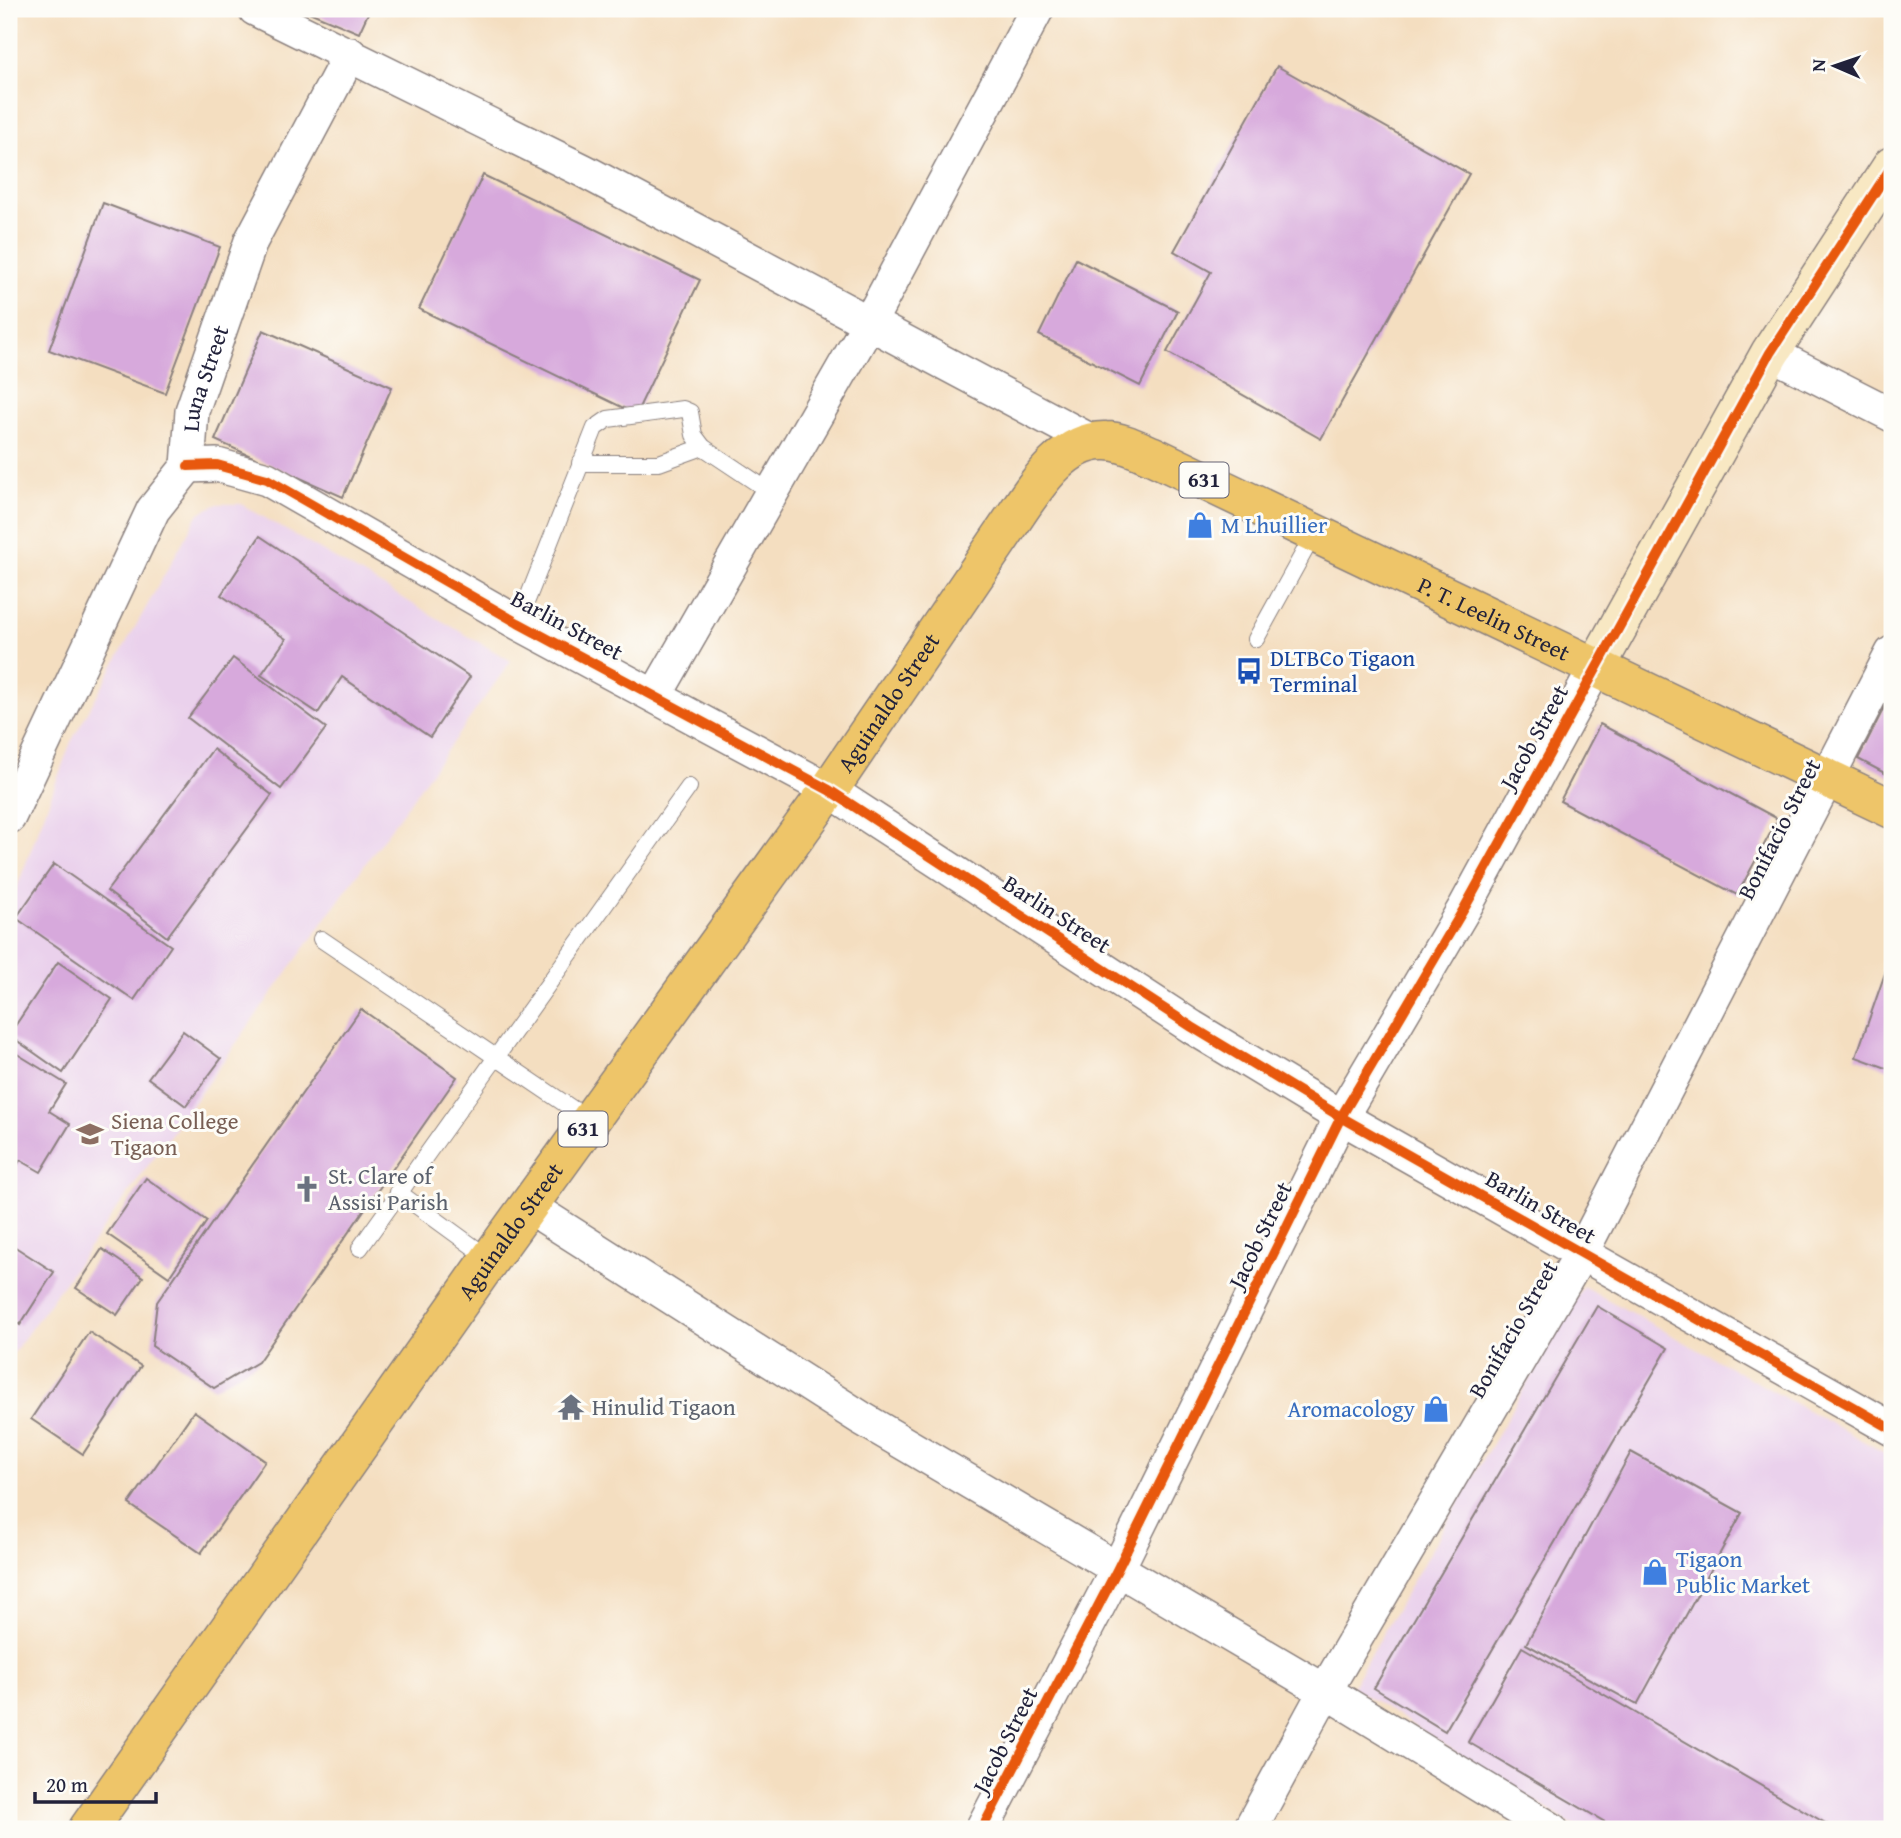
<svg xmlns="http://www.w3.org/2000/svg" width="1901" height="1838" font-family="'Gentium Book Plus',serif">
	<rect width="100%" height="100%" fill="#fdfcf7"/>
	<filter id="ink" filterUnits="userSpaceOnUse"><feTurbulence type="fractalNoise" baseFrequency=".0143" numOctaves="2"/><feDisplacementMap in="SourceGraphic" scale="14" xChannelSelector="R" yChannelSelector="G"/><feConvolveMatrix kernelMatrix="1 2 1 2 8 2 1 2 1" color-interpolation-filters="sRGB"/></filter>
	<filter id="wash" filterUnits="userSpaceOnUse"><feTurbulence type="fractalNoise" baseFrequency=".00686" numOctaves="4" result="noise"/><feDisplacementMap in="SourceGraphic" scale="28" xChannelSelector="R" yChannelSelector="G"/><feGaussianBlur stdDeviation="1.57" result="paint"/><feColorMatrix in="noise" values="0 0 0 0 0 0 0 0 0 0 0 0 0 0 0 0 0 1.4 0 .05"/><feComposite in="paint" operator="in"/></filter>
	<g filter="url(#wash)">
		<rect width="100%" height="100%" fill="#f4dec0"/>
		<!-- built -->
		<g fill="#ead1ec">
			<path d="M218,504H241L511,661L9,1359V909L71,742L199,513Z"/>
			<path d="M1583,1286L1892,1457V1829H1579L1352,1687Z"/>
		</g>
		<g id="blocks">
			<!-- building -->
			<g fill="#d7a9dc">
				<path d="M302,9H370L359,33Z"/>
				<path d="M1277,66L1469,174L1321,439L1167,352L1211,272L1174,251Z"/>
				<path d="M483,175L700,280L636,414L419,309Z"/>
				<path d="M103,203L220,247L165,393L49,350Z"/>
				<path d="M1076,259L1178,311L1140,386L1039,335Z"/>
				<path d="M263,330L392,387L343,497L215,440Z"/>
				<path d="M260,536L470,677L430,737L342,677L318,713L261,675L286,639L221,595Z"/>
				<path d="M233,658L326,728L281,789L188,718Z"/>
				<path d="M1892,692V777L1858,759Z"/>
				<path d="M1600,724L1778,819L1737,895L1560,801Z"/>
				<path d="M213,749L272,795L167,937L107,891Z"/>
				<path d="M54,864L171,946L134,1000L16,918Z"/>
				<path d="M1892,953V1070L1856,1057Z"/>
				<path d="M58,962L112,999L63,1073L9,1035Z"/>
				<path d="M361,1009L457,1077L258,1362L214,1388L152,1346L157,1302Z"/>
				<path d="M183,1031L221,1059L186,1106L148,1078Z"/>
				<path d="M9,1049L66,1084L49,1111L70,1124L41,1172L20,1160L9,1179Z"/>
				<path d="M146,1178L207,1221L169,1277L107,1234Z"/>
				<path d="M9,1243L54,1272L20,1325L9,1318Z"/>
				<path d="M102,1249L143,1277L117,1315L76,1288Z"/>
				<path d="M1597,1306L1668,1348L1445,1731L1374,1688Z"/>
				<path d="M89,1332L141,1366L83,1454L31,1419Z"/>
				<path d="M194,1411L265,1461L201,1553L129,1504Z"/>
				<path d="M1631,1452L1742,1513L1637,1705L1526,1644Z"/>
				<path d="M1522,1647L1827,1824L1824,1829H1617L1468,1742Z"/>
			</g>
		</g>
	</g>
	<g filter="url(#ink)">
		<use href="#blocks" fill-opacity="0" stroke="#8b807e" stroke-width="2"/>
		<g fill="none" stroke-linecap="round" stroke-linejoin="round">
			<defs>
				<g id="lane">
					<path d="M580,463H659L703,447"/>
					<path d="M518,623L595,428L608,419L683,409L690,412L694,435L703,447L772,493"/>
					<path d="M1256,639L1315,532"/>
					<path d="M321,939L589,1120"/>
					<path d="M398,1192L490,1259"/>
					<path d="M360,1248L689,787"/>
				</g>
				<g id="street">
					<path d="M255,9L584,171L1091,441"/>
					<path d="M1770,353L1892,415"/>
					<path d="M188,466L217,465L267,479L518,623L829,790L1192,1027L1341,1117L1892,1429"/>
					<path d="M655,696L868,325L1037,9"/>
					<path id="s1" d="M9,817L153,510L188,466L192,411L251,241L350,54"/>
					<path d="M528,1206L861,1418L1325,1691L1551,1829"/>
					<path d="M982,1829L1117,1570L1341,1117L1465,907L1595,669"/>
					<path d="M1250,1829L1325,1691L1581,1254L1892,653"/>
				</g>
				<path id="secondary" d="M1595,669L1770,353L1892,166"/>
				<g id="primary">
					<path id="s2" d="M88,1829L490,1259L829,790L1005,531C1029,497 1059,439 1106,441C1122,441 1138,450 1153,456L1892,809"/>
				</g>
			</defs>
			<!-- lane casing -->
			<use href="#lane" stroke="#8b807e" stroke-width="18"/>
			<!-- street casing -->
			<use href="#street" stroke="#8b807e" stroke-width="36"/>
			<!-- secondary casing -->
			<use href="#secondary" stroke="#8b807e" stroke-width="41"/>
			<!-- primary casing -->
			<use href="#primary" stroke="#8b807e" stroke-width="41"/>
			<!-- lane -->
			<use href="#lane" stroke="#fff" stroke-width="16"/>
			<!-- street -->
			<use href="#street" stroke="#fff" stroke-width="33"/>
			<!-- secondary -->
			<use href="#secondary" stroke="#f8e8c3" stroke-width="38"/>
			<!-- primary -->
			<use href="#primary" stroke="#eec569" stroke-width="38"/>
			<defs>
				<g id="cycleway">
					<path d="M188,466L217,465L267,479L518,623L829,790L1192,1027L1341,1117L1892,1429"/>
					<path d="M982,1829L1117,1570L1341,1117L1465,907L1770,353L1892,166"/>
				</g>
			</defs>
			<!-- cycleway casing -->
			<use href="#cycleway" stroke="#fdfcf7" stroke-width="15"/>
			<!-- cycleway -->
			<use href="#cycleway" stroke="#e8590c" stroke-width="10"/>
		</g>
	</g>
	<!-- icons -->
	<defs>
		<symbol id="shop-bare" viewBox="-9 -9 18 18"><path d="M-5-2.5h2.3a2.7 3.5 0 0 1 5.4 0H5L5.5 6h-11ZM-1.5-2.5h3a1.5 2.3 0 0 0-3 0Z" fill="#3f7fe0" stroke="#fdfcf7" stroke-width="2.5" paint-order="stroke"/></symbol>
		<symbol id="bus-bare" viewBox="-9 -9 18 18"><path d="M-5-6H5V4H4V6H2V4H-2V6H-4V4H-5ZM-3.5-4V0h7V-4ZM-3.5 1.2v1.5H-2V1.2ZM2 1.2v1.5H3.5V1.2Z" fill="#1a4fb4" stroke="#fdfcf7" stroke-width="2.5" paint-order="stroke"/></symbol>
		<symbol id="university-bare" viewBox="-9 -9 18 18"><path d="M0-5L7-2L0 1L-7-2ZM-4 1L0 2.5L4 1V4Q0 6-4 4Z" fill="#8d6e63" stroke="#fdfcf7" stroke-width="2.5" paint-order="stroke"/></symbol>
		<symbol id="church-bare" viewBox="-9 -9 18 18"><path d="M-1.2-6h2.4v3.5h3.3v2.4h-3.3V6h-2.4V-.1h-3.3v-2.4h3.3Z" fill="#6b7280" stroke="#fdfcf7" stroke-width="2.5" paint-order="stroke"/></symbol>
		<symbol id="temple-bare" viewBox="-9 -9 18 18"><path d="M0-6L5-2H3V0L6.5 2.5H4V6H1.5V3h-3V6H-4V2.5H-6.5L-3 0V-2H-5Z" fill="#6b7280" stroke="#fdfcf7" stroke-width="2.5" paint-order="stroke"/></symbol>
	</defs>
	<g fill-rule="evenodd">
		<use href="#shop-bare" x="1181" y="506" width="38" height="38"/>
		<use href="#bus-bare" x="1230" y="652" width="38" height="38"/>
		<use href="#university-bare" x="71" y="1115" width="38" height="38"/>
		<use href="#church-bare" x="288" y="1170" width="38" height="38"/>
		<use href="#temple-bare" x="552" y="1388" width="38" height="38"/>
		<use href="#shop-bare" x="1417" y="1390" width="38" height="38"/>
		<use href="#shop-bare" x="1636" y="1553" width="38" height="38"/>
	</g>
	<g text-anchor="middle" stroke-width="6" stroke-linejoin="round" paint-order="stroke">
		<!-- shield labels -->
		<g fill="#fdfcf7" stroke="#646373" stroke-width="2">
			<rect x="1179.5" y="462.5" width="49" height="35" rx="5"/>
			<rect x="558.5" y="1111.5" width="49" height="35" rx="5"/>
		</g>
		<g font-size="21" font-weight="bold" fill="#22223b">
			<text x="1204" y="487">631</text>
			<text x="583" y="1136">631</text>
		</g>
		<!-- street labels -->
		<g font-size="23" fill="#22223b" stroke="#fdfcf7">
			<text dy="8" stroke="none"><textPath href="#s1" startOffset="485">Luna Street</textPath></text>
			<text dy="8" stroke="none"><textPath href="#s2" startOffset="2158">P. T. Leelin Street</textPath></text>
			<text transform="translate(567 625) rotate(28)" y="8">Barlin Street</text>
			<text dy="8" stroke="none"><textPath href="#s2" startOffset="1382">Aguinaldo Street</textPath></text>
			<text transform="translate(1534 737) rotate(-61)" y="8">Jacob Street</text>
			<text transform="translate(1779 829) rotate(-63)" y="8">Bonifacio Street</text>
			<text transform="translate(1057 914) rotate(33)" y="8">Barlin Street</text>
			<text transform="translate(1541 1207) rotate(30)" y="8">Barlin Street</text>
			<text dy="8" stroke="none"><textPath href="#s2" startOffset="732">Aguinaldo Street</textPath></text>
			<text transform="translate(1260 1235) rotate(-64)" y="8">Jacob Street</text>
			<text transform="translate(1513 1329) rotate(-60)" y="8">Bonifacio Street</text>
			<text transform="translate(1005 1740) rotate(-63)" y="8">Jacob Street</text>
		</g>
		<!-- shop labels -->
		<g font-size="23" fill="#366cbe" stroke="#fdfcf7" text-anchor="start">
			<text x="1221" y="533">M Lhuillier</text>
			<text x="1415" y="1417" text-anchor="end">Aromacology</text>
			<text x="1676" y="1567">Tigaon<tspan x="1676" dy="26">Public Market</tspan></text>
		</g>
		<!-- transit labels -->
		<g font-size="23" fill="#164399" stroke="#fdfcf7" text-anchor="start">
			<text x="1270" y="666">DLTBCo Tigaon<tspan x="1270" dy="26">Terminal</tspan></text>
		</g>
		<!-- education labels -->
		<g font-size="23" fill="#785e54" stroke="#fdfcf7" text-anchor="start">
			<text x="111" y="1129">Siena College<tspan x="111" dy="26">Tigaon</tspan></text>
		</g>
		<!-- worship labels -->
		<g font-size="23" fill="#5b616d" stroke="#fdfcf7" text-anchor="start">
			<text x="328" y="1184">St. Clare of<tspan x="328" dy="26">Assisi Parish</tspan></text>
			<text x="592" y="1415">Hinulid Tigaon</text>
		</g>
	</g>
	<!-- margin -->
	<rect width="1901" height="1838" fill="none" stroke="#fdfcf7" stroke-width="35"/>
	<!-- north arrow -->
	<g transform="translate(1835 66) rotate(272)" stroke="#fdfcf7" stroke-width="5" paint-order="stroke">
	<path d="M0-5L12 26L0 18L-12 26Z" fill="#22223b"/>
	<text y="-10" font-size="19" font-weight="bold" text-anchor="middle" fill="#22223b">N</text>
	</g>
	<!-- scale -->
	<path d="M35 1792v10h121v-10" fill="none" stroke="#22223b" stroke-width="3.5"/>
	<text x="46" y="1792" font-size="21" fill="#22223b" stroke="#fdfcf7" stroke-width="5" paint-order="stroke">20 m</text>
</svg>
